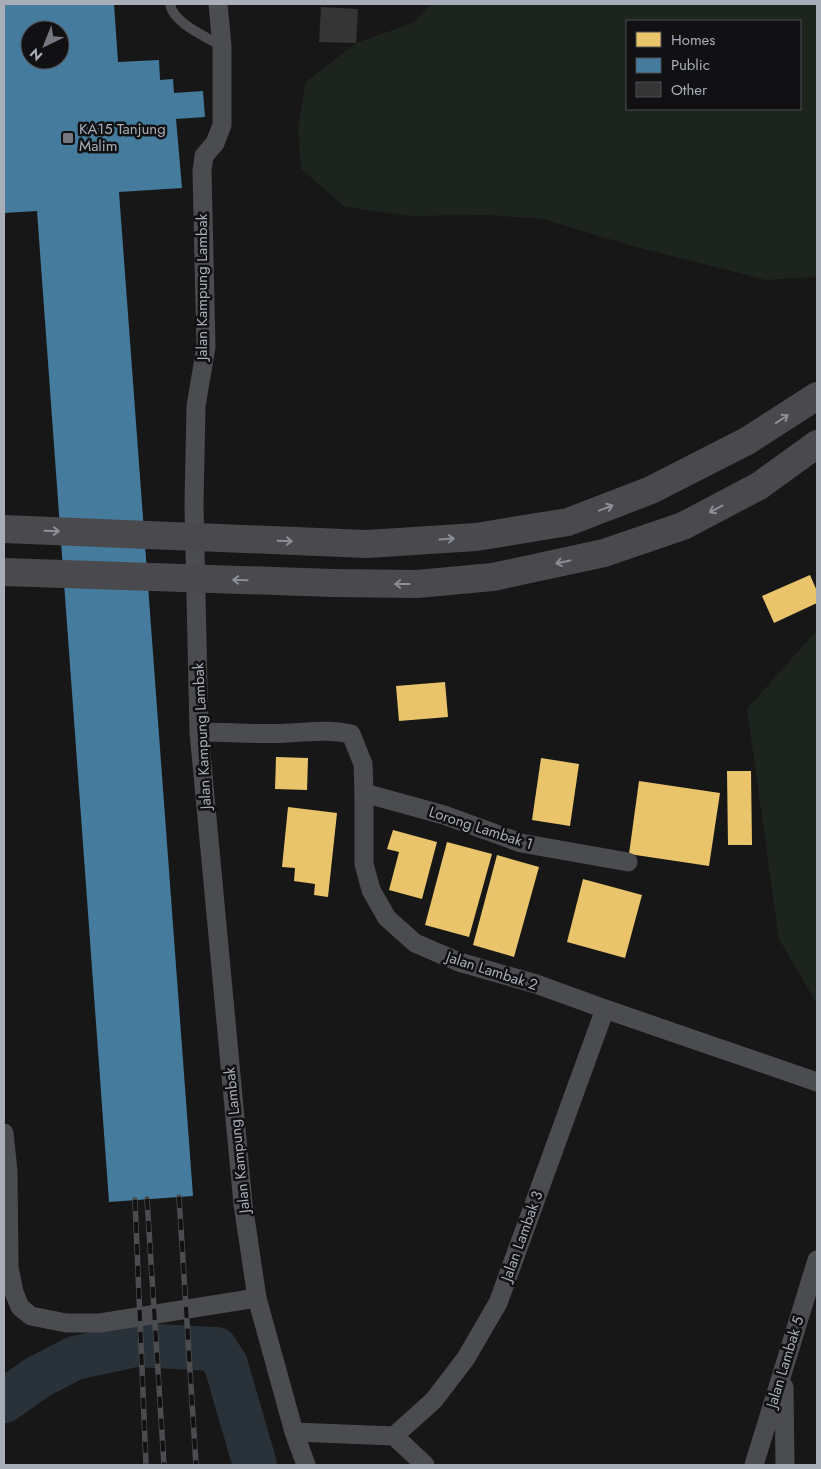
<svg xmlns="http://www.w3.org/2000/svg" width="821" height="1469" font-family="Jost,sans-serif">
	<rect width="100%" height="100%" fill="#171717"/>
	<!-- green -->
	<g fill="#1d241e" fill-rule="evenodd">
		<path d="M432,4H817V277L766,280L629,245L543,219L486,215L411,216L345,207L301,169L298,128L306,82L356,43L413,23ZM627,21H800V109H627Z"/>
		<path d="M817,630V1004L779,939L747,709Z"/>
	</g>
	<!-- homes -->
	<g fill="#e9c46a">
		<path d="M810,575L817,591V603L774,623L762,596Z"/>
		<path d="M445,682L448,717L399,721L396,686Z"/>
		<path d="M276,757L308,758L307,790L275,789Z"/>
		<path d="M541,758L579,764L570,826L532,820Z"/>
		<path d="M727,771H751L752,845H728Z"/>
		<path d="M639,781L720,793L709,866L629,854Z"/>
		<path d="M288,807L337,813L328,897L314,895L315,884L294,881L295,868L282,867Z"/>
		<path d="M393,830L437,842L422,899L389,890L399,852L387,849Z"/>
		<path d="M447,842L492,854L469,937L425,925Z"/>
		<path d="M497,855L539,867L514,957L473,945Z"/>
		<path d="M583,879L642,895L625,958L567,942Z"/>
	</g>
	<!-- public -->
	<path fill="#457b9d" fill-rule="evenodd" d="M4,4H114L118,62L159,60L160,80L173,79L174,93L203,91L205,117L176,119L182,188L119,192L193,1196L109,1202L37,211L4,213ZM30,30H60V60H30Z"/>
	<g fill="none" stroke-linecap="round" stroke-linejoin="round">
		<!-- river -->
		<path stroke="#2a3239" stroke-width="44" d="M4,1401L38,1377L75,1358L135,1345L216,1349L226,1365L255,1465"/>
	</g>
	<!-- building -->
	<path fill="#353536" d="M321,7L358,9L356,43L319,42Z"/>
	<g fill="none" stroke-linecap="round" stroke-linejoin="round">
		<!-- lane -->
		<path stroke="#4b4c50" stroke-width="10" d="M170,4C173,23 206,37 222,46"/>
		<!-- street -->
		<g stroke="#4b4c50" stroke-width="19">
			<path d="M218,4L222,46V125L215,143L204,156L202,171L206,347L196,406L194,505L199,732L243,1204L257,1298L294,1432L306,1465"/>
			<path d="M199,732C229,732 259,735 289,733C312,732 328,729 351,734L363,764L364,793V864L371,890L387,918L415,943L459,962L536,984L605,1009L817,1082"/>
			<path d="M364,793L444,815L521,843L628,862"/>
			<path d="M4,1133L8,1171L9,1267L14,1292L20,1307L31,1316L66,1323H100L257,1298"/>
			<path d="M784,1387L785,1465"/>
			<path d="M294,1432L394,1436L425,1465"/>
			<path d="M394,1436L434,1400L466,1358L498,1303L605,1009"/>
			<path d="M754,1465L817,1260"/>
		</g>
		<!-- secondary -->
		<g stroke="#4a4a4e" stroke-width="28">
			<path d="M747,441L817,396"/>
			<path d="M759,486L817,444"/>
		</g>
		<defs>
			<g id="rail">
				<path d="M179,1197L196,1465"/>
				<path d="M147,1199L164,1465"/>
				<path d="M135,1200L146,1465"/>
			</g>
		</defs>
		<!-- rail casing -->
		<use href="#rail" stroke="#4b4c4f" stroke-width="5.5"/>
		<!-- rail -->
		<use href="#rail" stroke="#111113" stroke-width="4" stroke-dasharray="11" stroke-linecap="butt"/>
		<!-- secondary-bridge -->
		<g stroke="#4a4a4e" stroke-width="28">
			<path d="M4,529L367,544L476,537L568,522L651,490L747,441"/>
			<path d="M4,572L333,583L417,584L493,577L604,553L683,526L759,486"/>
		</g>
	</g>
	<!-- one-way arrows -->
	<defs><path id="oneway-shaft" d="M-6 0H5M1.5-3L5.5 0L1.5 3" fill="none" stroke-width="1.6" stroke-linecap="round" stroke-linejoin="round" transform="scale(1.25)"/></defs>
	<g stroke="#8c8f98">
		<use href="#oneway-shaft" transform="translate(782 419) rotate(-33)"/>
		<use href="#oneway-shaft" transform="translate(606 508) rotate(-21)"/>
		<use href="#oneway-shaft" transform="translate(716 509) rotate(152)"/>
		<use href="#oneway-shaft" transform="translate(52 531) rotate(2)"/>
		<use href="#oneway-shaft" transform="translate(447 539) rotate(-4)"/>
		<use href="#oneway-shaft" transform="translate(285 541) rotate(2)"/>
		<use href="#oneway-shaft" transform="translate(563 562) rotate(168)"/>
		<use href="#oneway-shaft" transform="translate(240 580) rotate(-178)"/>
		<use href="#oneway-shaft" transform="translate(402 584) rotate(-180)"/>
	</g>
	<!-- markers -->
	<rect fill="#757880" stroke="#111113" stroke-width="2" x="62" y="132" width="12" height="12" rx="2.5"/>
	<g text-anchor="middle" stroke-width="5" stroke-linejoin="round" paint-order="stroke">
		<!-- poi labels -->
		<g font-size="15" fill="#a8adb8" stroke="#111113" text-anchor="start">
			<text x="79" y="134">KA15 Tanjung<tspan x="79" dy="17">Malim</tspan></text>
		</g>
		<!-- street labels -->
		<g font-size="15" fill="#a8adb8" stroke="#111113">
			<text transform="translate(202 287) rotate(-90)" y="5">Jalan Kampung Lambak</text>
			<text transform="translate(202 736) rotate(-93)" y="5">Jalan Kampung Lambak</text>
			<text transform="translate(481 828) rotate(18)" y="5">Lorong Lambak 1</text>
			<text transform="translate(492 971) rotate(18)" y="5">Jalan Lambak 2</text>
			<text transform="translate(237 1140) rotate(-96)" y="5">Jalan Kampung Lambak</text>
			<text transform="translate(522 1236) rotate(-70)" y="5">Jalan Lambak 3</text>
			<text transform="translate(785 1362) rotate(-73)" y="5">Jalan Lambak 5</text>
		</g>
	</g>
	<!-- border -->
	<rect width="821" height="1469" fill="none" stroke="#a8adb8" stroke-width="10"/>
	<!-- legend -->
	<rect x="626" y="20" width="175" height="90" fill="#111113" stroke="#4d4f55"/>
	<rect x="636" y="32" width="25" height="15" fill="#e9c46a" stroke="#4d4f55"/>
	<text x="671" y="45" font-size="15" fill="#a8adb8">Homes</text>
	<rect x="636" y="58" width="25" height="15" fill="#457b9d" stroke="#4d4f55"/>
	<text x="671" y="70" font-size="15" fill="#a8adb8">Public</text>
	<rect x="636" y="82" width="25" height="15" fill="#353536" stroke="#4d4f55"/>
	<text x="671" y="95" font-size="15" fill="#a8adb8">Other</text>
	<!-- north arrow -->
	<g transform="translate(45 45) rotate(223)"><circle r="24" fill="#111113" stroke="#4d4f55"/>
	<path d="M0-4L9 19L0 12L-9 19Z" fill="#757880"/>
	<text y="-8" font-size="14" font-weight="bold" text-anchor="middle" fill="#a8adb8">N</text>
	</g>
</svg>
